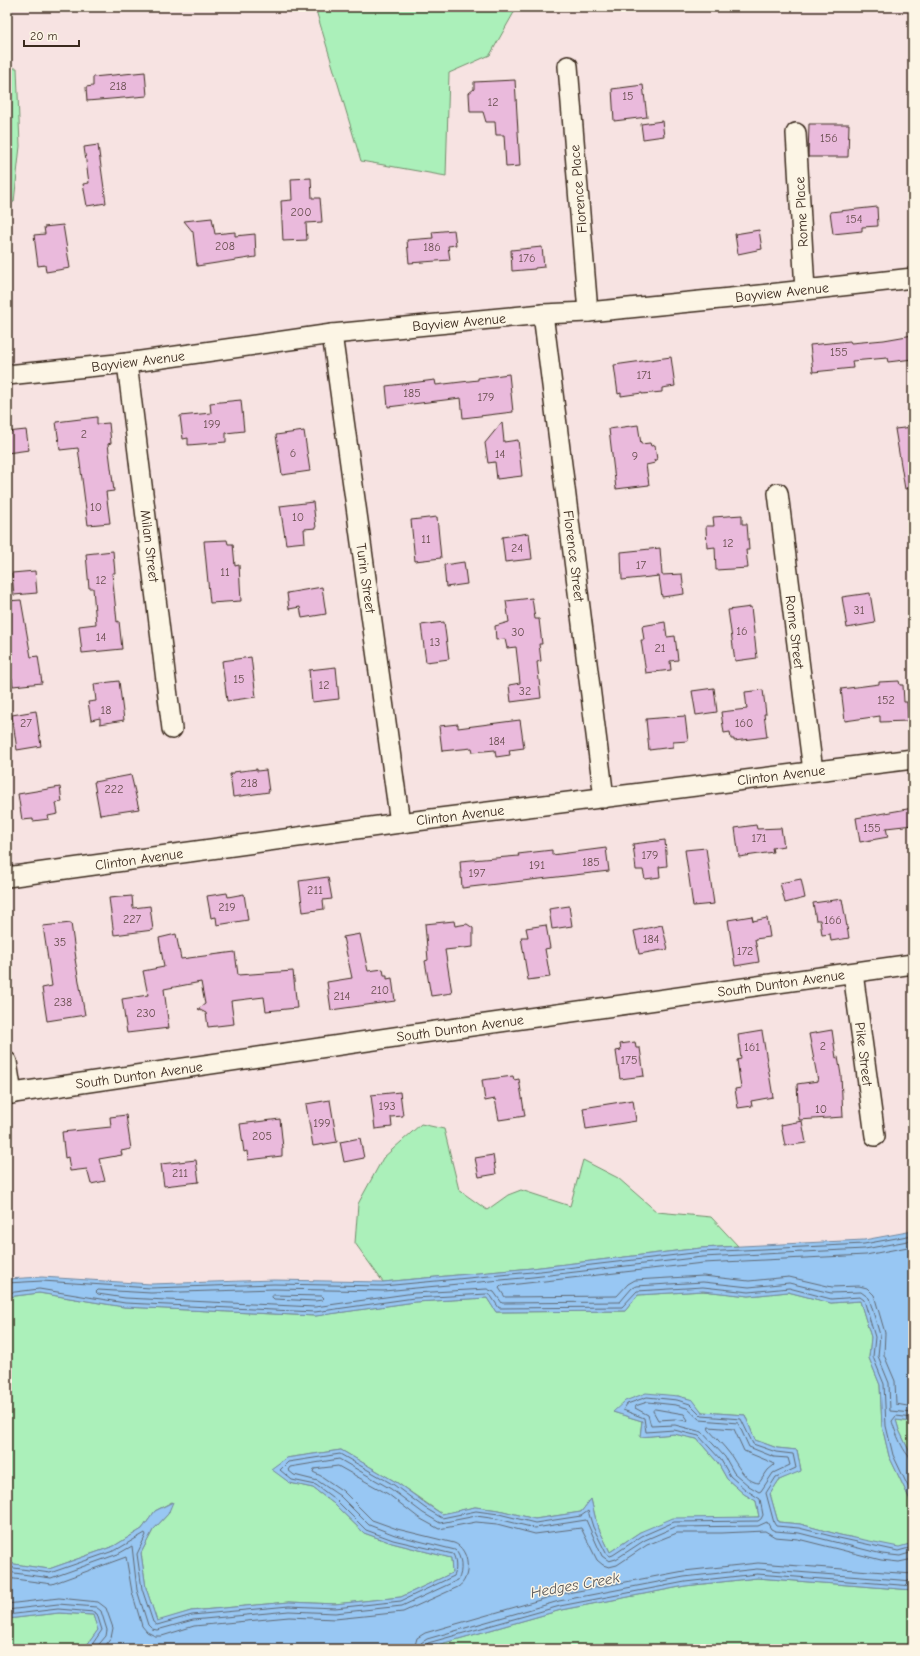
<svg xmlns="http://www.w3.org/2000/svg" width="920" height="1656" font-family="'Comic Neue',sans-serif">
	<rect width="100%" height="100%" fill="#f7e3e2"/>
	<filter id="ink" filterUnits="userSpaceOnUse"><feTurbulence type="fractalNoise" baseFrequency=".025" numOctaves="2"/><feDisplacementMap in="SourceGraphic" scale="8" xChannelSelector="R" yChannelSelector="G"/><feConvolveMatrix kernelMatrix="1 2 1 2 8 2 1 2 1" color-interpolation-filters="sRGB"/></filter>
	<g filter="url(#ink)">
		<!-- green -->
		<g fill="#abf0ba" stroke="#738d6c">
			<path d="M315,7H517L490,55L449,73L446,176L361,161Z"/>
			<path d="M7,68H17L20,146L14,202L7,203Z"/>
			<path d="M421,1124L444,1129L459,1190L487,1210L508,1195L521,1190L570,1206L583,1160L618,1178L657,1212L711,1217L738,1246L701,1248L532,1268L383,1282L355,1243L358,1204L383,1158Z"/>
			<path d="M703,1291L749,1296L788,1292L831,1303L860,1301L871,1337L869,1358L880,1385L882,1426L889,1456L913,1506V1543L899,1548L840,1535L800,1524L778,1522L770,1494L779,1480L801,1470L797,1450L777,1448L755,1440L745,1415L702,1412L692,1400L678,1396L613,1412L642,1421L640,1437L674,1434L697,1439L718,1463L727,1479L744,1494L756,1501L759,1517L722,1518L640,1532L610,1552L597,1525L591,1499L581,1512L535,1519L499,1510L475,1507L442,1514L396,1482L341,1450L286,1458L272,1469L290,1483L313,1488L333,1503L364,1533L392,1543L451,1558L452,1573L401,1597L335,1604L289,1602L191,1611L157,1622L146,1588L141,1553L153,1530L168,1514L172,1502L155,1511L142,1529L114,1546L49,1569L7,1563V1297L39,1293L124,1307L315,1316L415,1302L487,1298L496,1312L625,1311L638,1295Z"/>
			<path d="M896,1420L913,1422V1459L899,1430Z"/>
			<path d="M757,1578L913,1590V1649H423L561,1610L685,1586Z"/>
			<path d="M59,1613L93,1615L98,1630L84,1649H7V1619Z"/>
		</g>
		<!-- water -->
		<g fill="#98c7f3" stroke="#73889e">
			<path d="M913,1231V1422L896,1420L899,1430L913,1459V1506L889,1456L882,1426L880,1385L869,1358L871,1337L860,1301L831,1303L788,1292L749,1296L703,1291L638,1295L625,1311L496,1312L487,1298L415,1302L316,1316L124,1307L39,1293L7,1297V1279L42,1277L151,1284L274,1280L383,1282L532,1268L701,1248L864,1240Z"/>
			<path d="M646,1393L678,1396L693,1400L702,1412L745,1415L755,1440L777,1448L797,1450L801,1471L779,1480L770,1494L778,1522L800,1524L840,1535L899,1547L913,1543V1590L757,1578L685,1586L561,1610L423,1649H84L98,1630L93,1615L59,1613L7,1619V1563L49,1569L114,1546L142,1529L155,1511L173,1502L168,1514L153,1530L141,1553L146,1588L157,1621L191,1611L289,1602L335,1604L401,1597L452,1573L451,1558L392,1543L364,1533L333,1503L313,1488L290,1483L271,1469L286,1458L341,1450L396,1482L428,1505L442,1514L475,1507L499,1510L535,1519L581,1512L591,1499L597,1525L610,1552L640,1532L673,1518L759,1517L756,1501L744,1494L727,1479L718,1463L697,1439L674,1434L640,1437L642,1421L613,1412L625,1401Z"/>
		</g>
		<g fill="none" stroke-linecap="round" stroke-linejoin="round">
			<!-- shore -->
			<g stroke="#606973" stroke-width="1">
				<path d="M913,1240L865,1249L702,1257L533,1277L384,1291L274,1289L151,1293L98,1290L96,1292L98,1294L125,1298L315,1307L414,1293L487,1289L494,1292L502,1303L620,1302L632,1288L636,1286L703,1282L749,1287L789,1283L831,1293L861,1292L869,1298L880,1335L878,1356L889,1383L890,1411L913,1413"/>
				<path d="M913,1246L866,1255L703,1263L501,1286L499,1288L505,1297L617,1296L628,1284L635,1280L703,1276L749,1281L789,1277L832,1287L859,1286L867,1288L874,1295L885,1333L884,1355L895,1381L896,1404L913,1407"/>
				<path d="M7,1283L42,1281L151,1288L274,1284L383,1286L532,1272L702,1252L864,1244L913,1235"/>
				<path d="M7,1293L39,1289L125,1303L315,1312L414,1298L487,1294L491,1296L499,1308L622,1307L637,1291L703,1287L749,1292L789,1288L831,1299L860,1297L864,1300L875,1337L873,1357L884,1384L886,1426L893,1455L913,1497"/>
				<path d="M274,1295L322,1296L324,1298L322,1300L315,1301L274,1299L272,1297Z"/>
				<path d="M648,1402L676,1405L687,1408L700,1420L738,1423L749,1447L774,1457L788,1458L790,1465L773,1473L761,1491L759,1492L749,1486L734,1473L725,1457L702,1432L675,1425L651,1426L648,1415L635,1408L636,1406Z"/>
				<path d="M655,1409L684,1414L688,1420L687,1421L675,1419L658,1420L653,1411Z"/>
				<path d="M913,1418L896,1416L892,1421C894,1429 905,1458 913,1459"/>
				<path d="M709,1427L734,1429L744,1451L773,1463L774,1465L768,1470L759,1483C745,1482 737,1464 730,1454C724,1446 716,1438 709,1430Z"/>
				<path d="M7,1567L50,1573L116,1550L145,1533L146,1535L137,1554L142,1589L153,1622L157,1625L192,1615L289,1606L335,1608L401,1601L454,1576C457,1571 456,1559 453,1554L393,1540L366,1530L336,1500L316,1485L292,1480L280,1470L288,1462L340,1454L394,1485L425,1508L442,1518L476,1511L499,1514L535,1523L581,1516L588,1511L593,1527L606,1553L610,1556L613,1555L642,1536L674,1522L758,1521L761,1519L763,1515L760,1499L746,1490L730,1476L721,1460L699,1436L674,1430L646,1432L644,1418L623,1410L627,1404L647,1397L677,1400L690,1404L702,1416L741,1419L753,1444L776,1452L793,1454L796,1468L776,1477L766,1493L774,1523L776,1526L799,1528L839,1538L898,1551L913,1547"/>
				<path d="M7,1572L51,1578L118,1554L132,1546L137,1590L148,1625L152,1629L157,1630L193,1620L289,1611L335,1613L402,1606L458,1580C463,1572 462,1556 455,1550L395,1535L369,1525L340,1496L318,1481L294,1475L288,1470L290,1467L339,1459L391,1489L423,1513L440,1523L476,1516L498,1519L535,1528L586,1520L602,1556L609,1561L616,1559L645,1540L675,1527L758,1526L767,1522L771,1529L775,1531L799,1533L882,1554L900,1556L913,1552"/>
				<path d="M7,1578L52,1584L126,1557L132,1592L142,1626L147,1632L155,1636H162L194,1626L289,1617L335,1619L403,1612L458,1587C472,1578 470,1549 454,1543L397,1529L372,1520L343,1491L321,1476L313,1472L314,1469L338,1466L388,1494L419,1518L439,1529L476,1522L497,1524L535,1534L581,1528L597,1560L603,1565L609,1567L617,1565L647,1545L677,1533H722L765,1531L775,1537L798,1539L881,1560L899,1562L913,1559"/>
				<path d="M7,1604L59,1598L98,1602L106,1608L113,1628L111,1638L103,1649"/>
				<path d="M7,1610L58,1604L96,1607L101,1611L107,1630L106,1636L95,1649"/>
				<path d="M7,1615L58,1609L94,1612L97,1614L102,1630L89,1649"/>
				<path d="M414,1649L417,1638L425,1633L557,1595L684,1571L758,1563L913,1574"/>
				<path d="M420,1649L421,1643L427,1639L559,1601L684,1577L757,1569L913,1581"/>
				<path d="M425,1649L426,1645L428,1643L560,1606L685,1582L757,1574L913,1586"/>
			</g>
		</g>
		<!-- building -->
		<g fill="#eabadc" stroke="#3b2a1e">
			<path d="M145,72L147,96L87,101L86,87L93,86V77Z"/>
			<path d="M515,80L520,166L506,167L504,135H496L495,122H486L483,112H470L469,93L474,89V82Z"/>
			<path d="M643,85L647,117L614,121L612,89Z"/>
			<path d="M662,121L664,136L643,139L641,124Z"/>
			<path d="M809,124H849L848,157H808Z"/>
			<path d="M98,145L106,203L87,206L83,184L89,183L84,147Z"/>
			<path d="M311,178L312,198H320L322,222L306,223L307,240L283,241L281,201L292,200L291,179Z"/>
			<path d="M877,207L878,226L862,227V231L833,234L830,212Z"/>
			<path d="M212,218L215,234L235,232V236L255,234L256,257L197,266L193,232L184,221Z"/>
			<path d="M63,225L70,268L46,272L45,265L38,266L34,235L45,234L44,227Z"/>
			<path d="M454,230L456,245L448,246L450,260L409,263L407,240L433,238L432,232Z"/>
			<path d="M759,230L762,249L738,254L735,234Z"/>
			<path d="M542,247L544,267L535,268V269L512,271L511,250Z"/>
			<path d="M913,335V359L888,362L887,358L852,361L853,368L813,372L810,345L850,341L851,343L884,340Z"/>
			<path d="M671,357L675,386L662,388V392L642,394V393L621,396V393L618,394L614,365Z"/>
			<path d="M509,374L513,412L463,418L461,398L388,407L386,386L435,380L436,385L478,380V378Z"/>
			<path d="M241,400L244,431L226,433V442L188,445V438L183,439L180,416L211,413L210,403Z"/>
			<path d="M97,417V424L109,423L111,443L108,444L114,491L106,492L110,523L88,525L78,448L60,450L56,422Z"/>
			<path d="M502,422L504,442L518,440L522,476L497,479L495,462L488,463L485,443Z"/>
			<path d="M638,425L641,444L650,443L651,446L655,445L657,460H654L655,463L646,465L649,485L616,489L609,429Z"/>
			<path d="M913,427V488L905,489L895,429Z"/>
			<path d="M26,430L29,450L7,453V432Z"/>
			<path d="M304,431L310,471L282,475L276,435Z"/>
			<path d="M313,502L316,528L304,529L305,542L286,544L280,506Z"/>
			<path d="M742,515V524H747L749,550H746L748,568L716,570L715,547L707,548L706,526H714L713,517Z"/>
			<path d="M437,517L441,558L415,561L411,520Z"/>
			<path d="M529,533L532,559L505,562L502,537Z"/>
			<path d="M227,540L228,544H233L235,566L239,565L241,601L210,603L204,541Z"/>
			<path d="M660,548L662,575L682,574L684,594L662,597L659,576L622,580L621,552Z"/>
			<path d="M113,551L115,573H112L117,622L119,621L122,649L82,653L79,626L96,624L93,588H89L86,554Z"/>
			<path d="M464,562L467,584L446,587L444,565Z"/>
			<path d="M35,571L37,593L14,595L12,573Z"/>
			<path d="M322,587L326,614L302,618L300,607L289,609L287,593Z"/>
			<path d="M870,593L875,623L847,628L842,597Z"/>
			<path d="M532,598L535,619H539L542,644H539L541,661L537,662L541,698L511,702L509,685L520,683L516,647L507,648L505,639L496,640L495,626L509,622L506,601Z"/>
			<path d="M21,600L31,657L38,656L42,683L13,686L12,678L7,679V601Z"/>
			<path d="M751,607L757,658L735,661L728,610Z"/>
			<path d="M444,622L449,659L426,662L421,625Z"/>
			<path d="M665,622L667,637L675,636L678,660L670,661L671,670L646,673L641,640H644L642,626Z"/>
			<path d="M251,657L256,697L227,701L222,661Z"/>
			<path d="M336,667L339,699L312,702L309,670Z"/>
			<path d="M119,681L124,720L100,724V718L91,720L88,702L96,701L94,684Z"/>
			<path d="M899,681L900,685H903L904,702H907L908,721L880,722V716L845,721L841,689L879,684V682Z"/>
			<path d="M714,688L717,712L696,715L692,691Z"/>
			<path d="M763,690L766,714H764L767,737L734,741V739H731L730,732L724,733L721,712L747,709L745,692Z"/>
			<path d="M36,711L41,746L17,750L12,715Z"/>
			<path d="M685,716L688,741L673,742V747L649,750L646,719Z"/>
			<path d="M520,720L524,748L509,750L510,755L496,757L495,750L473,752L472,748L442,751L439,726L458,724V728Z"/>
			<path d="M257,769V771L266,770L269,792L233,797L230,774H233V772Z"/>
			<path d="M131,775L139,809L100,815L94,782Z"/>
			<path d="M60,787L62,802L56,803L58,814L48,816L49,819L33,821V819L22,820L18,794Z"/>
			<path d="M913,808V825L886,828L888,837L860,842L856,818Z"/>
			<path d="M756,825L757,829L781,828L784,846L772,848L773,852L739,857L735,828Z"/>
			<path d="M665,840L667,866L659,867L660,877L645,879L643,870H636L633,844Z"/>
			<path d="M606,848L609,871L462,888L460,861L519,856L518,854L552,850V855Z"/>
			<path d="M706,848L714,904L693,906L685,850Z"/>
			<path d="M328,877L332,899L323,900L324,909L303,912L299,881Z"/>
			<path d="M801,879L805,898L785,903L780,883Z"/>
			<path d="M227,893L228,897L244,894L248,920L217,925L216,917L211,918L207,896Z"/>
			<path d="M132,896L133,908L150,906L153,930L114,935L109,898Z"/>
			<path d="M842,899L849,938L831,941L830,934L822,935L820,920H816L813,903Z"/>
			<path d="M569,906L572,926L552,929L549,909Z"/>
			<path d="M752,916L753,921L767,918L770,937L755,939L759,962L735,966L728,920Z"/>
			<path d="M454,921L455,926L467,924L473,928V947L445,950L452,993L431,996L425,961L428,960L425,924Z"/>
			<path d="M71,923L76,959H75L85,1015L47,1021L42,988L52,986L43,926Z"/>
			<path d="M546,925L550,948L545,949L550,977L528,980L521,937H528L526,928Z"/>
			<path d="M662,925L668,949L639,954L634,931Z"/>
			<path d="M176,934L181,959L235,952L238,975L293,971L297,1008L266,1011L264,997L231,1001L234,1024L208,1027L206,1013L198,1009L205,1004L201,982L164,989L169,1028L127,1033L122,999L148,995L143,971L164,967L159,938Z"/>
			<path d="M360,934L368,971L383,969L384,975H387V979L392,978L395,1001L331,1010L327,982L352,978L343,937Z"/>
			<path d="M832,1030L836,1058L838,1057L841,1075L843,1117L799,1120L797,1084L818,1081L809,1034Z"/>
			<path d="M762,1031L773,1097L751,1101L752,1106L738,1108L735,1089L741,1088L737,1060L741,1059L738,1035Z"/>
			<path d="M635,1042L636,1048H640L644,1076L620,1079L616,1051L621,1050L620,1044Z"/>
			<path d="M513,1076L514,1080L519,1079L525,1116L499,1120L495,1099L485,1101L482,1080Z"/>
			<path d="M400,1092L403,1116L391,1117L392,1127L375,1129L371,1095Z"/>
			<path d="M330,1100L337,1142L313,1146L306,1104Z"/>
			<path d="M633,1100L636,1121L586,1129L583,1108Z"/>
			<path d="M126,1115L131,1149L121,1151L122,1155L99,1159L105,1181L91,1184L87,1169L70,1171L68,1157L65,1158L62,1132L111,1127L110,1117Z"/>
			<path d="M280,1119L283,1148H282V1156L248,1160L247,1151L244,1152L240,1124Z"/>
			<path d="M802,1121L806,1143L785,1146L781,1125Z"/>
			<path d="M360,1138L364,1158L344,1162L340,1142Z"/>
			<path d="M493,1155L496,1174L479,1177L475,1158Z"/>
			<path d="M196,1160L199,1182L164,1186L161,1164Z"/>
		</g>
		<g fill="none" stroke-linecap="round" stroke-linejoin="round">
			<defs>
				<g id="minor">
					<path d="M568,66L588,312"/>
					<path d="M796,133L805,290"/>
					<path d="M543,314L604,798"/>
					<path d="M332,334L400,823"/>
					<path d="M127,363L172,729"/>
					<path d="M7,375L127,363L332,334L543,314L588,312L751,296L913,278"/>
					<path d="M778,493L813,771"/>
					<path d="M7,877L400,823L913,759"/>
					<path d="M853,973L875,1136"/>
					<path d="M7,1062L12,1094"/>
					<path d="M7,1094L422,1033L913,964"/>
				</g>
			</defs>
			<!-- minor casing -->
			<use href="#minor" stroke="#3b2a1e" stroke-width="22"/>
			<!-- minor -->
			<use href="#minor" stroke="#fcf5e5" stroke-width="19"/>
		</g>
	</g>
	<g text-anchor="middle" stroke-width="3" stroke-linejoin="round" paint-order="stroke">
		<!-- number labels -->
		<g font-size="12" fill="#674e4e">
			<text x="118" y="90">218</text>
			<text x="628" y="100">15</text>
			<text x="493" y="106">12</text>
			<text x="829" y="142">156</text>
			<text x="301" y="216">200</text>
			<text x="854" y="223">154</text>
			<text x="225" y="250">208</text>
			<text x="432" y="251">186</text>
			<text x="527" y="262">176</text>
			<text x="839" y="356">155</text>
			<text x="644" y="379">171</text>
			<text x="412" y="397">185</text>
			<text x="486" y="401">179</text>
			<text x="212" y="428">199</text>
			<text x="84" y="438">2</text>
			<text x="293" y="457">6</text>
			<text x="500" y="458">14</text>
			<text x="635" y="460">9</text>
			<text x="96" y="511">10</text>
			<text x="298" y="521">10</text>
			<text x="426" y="543">11</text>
			<text x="728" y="547">12</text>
			<text x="517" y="552">24</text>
			<text x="641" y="569">17</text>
			<text x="225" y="576">11</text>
			<text x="101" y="584">12</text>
			<text x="859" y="614">31</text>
			<text x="742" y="635">16</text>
			<text x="518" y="636">30</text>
			<text x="101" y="641">14</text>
			<text x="435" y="646">13</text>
			<text x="660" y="652">21</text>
			<text x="239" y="683">15</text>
			<text x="324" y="689">12</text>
			<text x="525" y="695">32</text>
			<text x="886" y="704">152</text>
			<text x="106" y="714">18</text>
			<text x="26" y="727">27</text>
			<text x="744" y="727">160</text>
			<text x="497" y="745">184</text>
			<text x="249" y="787">218</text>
			<text x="114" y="793">222</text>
			<text x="872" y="832">155</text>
			<text x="759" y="842">171</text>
			<text x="650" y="859">179</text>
			<text x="591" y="866">185</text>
			<text x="537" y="869">191</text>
			<text x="477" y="877">197</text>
			<text x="315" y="894">211</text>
			<text x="227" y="911">219</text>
			<text x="132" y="923">227</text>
			<text x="833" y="924">166</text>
			<text x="651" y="943">184</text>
			<text x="60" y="946">35</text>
			<text x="745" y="955">172</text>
			<text x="380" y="994">210</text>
			<text x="342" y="1000">214</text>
			<text x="63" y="1006">238</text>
			<text x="146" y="1017">230</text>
			<text x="823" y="1050">2</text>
			<text x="752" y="1051">161</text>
			<text x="629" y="1064">175</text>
			<text x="387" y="1110">193</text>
			<text x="821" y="1113">10</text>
			<text x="322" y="1127">199</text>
			<text x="262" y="1140">205</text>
			<text x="180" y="1177">211</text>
		</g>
		<!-- street labels -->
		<g font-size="14" fill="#3b2a1e" stroke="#fcf5e5">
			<text transform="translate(578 189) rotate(-95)" y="5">Florence Place</text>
			<text transform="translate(801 212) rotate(-93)" y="5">Rome Place</text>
			<text transform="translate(782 292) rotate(-6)" y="5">Bayview Avenue</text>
			<text transform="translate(459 322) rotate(-5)" y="5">Bayview Avenue</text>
			<text transform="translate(138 361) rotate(-7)" y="5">Bayview Avenue</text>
			<text transform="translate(150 546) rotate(83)" y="5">Milan Street</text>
			<text transform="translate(574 556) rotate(83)" y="5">Florence Street</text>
			<text transform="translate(366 578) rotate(82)" y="5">Turin Street</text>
			<text transform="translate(795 632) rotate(83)" y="5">Rome Street</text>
			<text transform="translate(781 775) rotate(-7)" y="5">Clinton Avenue</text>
			<text transform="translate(460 815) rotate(-7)" y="5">Clinton Avenue</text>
			<text transform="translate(139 859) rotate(-8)" y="5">Clinton Avenue</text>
			<text transform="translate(781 983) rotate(-8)" y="5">South Dunton Avenue</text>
			<text transform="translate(460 1028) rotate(-8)" y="5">South Dunton Avenue</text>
			<text transform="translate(864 1054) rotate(83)" y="5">Pike Street</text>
			<text transform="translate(139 1075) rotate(-8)" y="5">South Dunton Avenue</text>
		</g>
		<!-- water labels -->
		<g font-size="15" font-style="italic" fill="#525153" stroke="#fcf5e5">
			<text transform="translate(575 1585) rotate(-10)" y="5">Hedges Creek</text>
		</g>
	</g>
	<!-- margin -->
	<rect width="920" height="1656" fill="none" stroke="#fcf5e5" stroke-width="24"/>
	<rect x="12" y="12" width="896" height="1632" fill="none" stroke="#3b2a1e" stroke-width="1.5" filter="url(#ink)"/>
	<!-- scale -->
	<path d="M24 40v6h55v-6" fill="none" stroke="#3b2a1e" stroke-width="2"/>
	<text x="30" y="40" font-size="12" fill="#3b2a1e" stroke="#fcf5e5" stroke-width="3" paint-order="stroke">20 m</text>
</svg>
